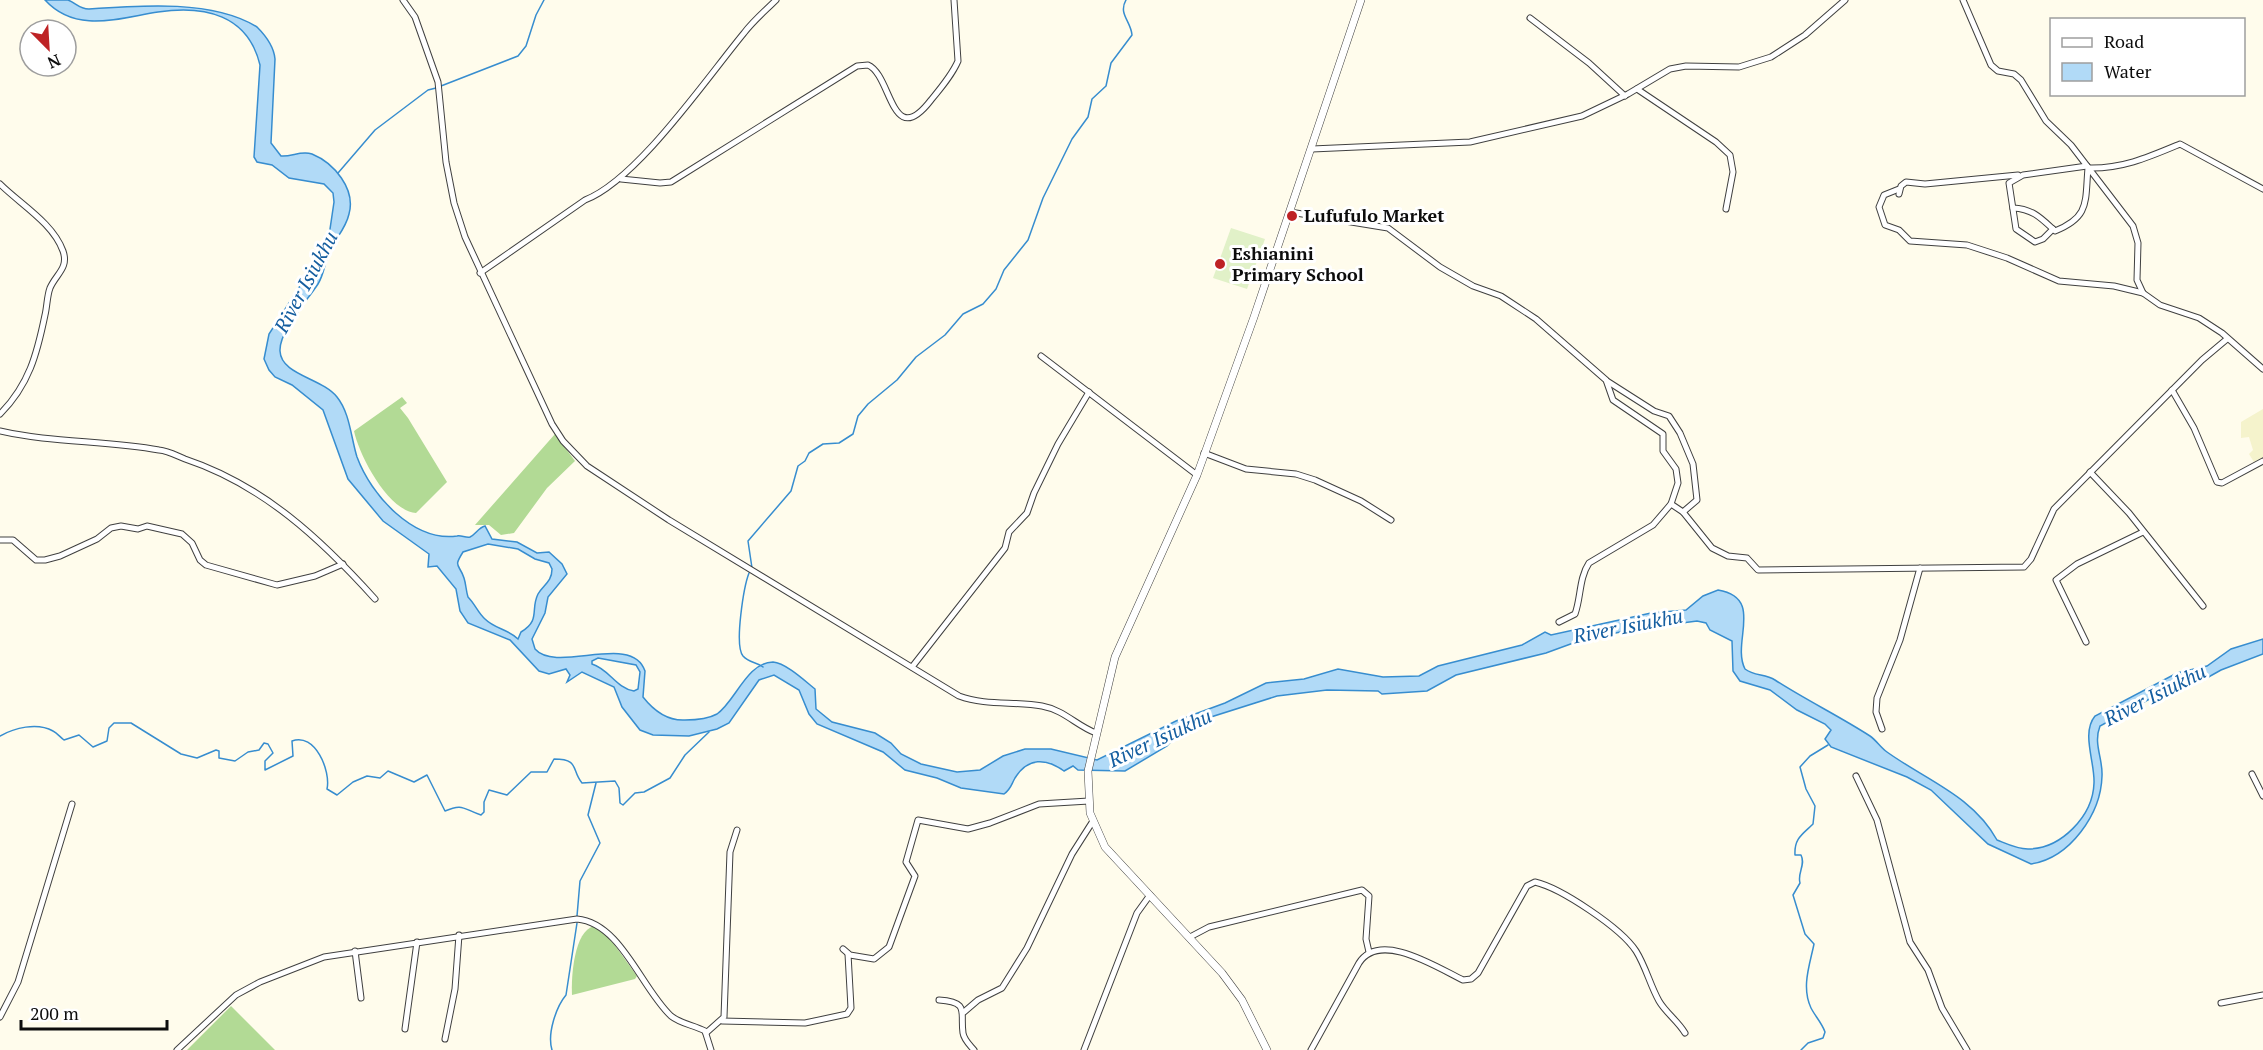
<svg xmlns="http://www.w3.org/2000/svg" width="2263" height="1050" font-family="'PT Serif',serif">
	<rect width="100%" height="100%" fill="#fffcec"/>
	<!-- farmland -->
	<path fill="#f5f3cc" d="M2263,409V457L2254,462L2249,454L2253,450L2249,437L2241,438V422Z"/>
	<!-- forest -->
	<g fill="#b2da95">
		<path d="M402,397L407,403L400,408L408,418L447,482L416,513C388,511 359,455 354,431Z"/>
		<path d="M555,434L575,461L547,488L514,533L501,535L489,525H475Z"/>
		<path d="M594,926L606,933L637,976L635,979L572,995C571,977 574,931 594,926Z"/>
		<path d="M231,1006L275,1050H187Z"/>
	</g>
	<!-- pitch -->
	<path fill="#e1f1c8" d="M1231,228L1265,239L1247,289L1213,278Z"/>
	<!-- water -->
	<path fill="#b1daf7" stroke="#378dcf" stroke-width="1.5" fill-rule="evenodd" d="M45,0C52,0 62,0 68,0C76,3 79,9 89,9C143,5 214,0 257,27C266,36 274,47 275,59L271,143L281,156C292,157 301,150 312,154C334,163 356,189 349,214C346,228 336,238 330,250C325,261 324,275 318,284C307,301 279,331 280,351C281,375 322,378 337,397C350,413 351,438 357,457C371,495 413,542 457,536C461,535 466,538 470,537C476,534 478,528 485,526L492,539L517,542L537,553L549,552L562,564L567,574L548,597L545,613L532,639L535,649C557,674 632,632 645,671L643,697C654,711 667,721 685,720C695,720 708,719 717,714C735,702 747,662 773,662C786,663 805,681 815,689L816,709L832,722L875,733L891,743L901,754L921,764L957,772L980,770L1003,756L1025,749H1051L1097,760L1176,721L1225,703L1266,683L1304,679L1338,669L1383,677L1419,676L1438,666L1522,645L1545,632L1551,635L1651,613L1686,610L1703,596L1718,590C1765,598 1731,642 1745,669C1754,676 1765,674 1775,680C1806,700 1839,716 1870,736C1876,740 1881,748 1887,752C1926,780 1973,796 1997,840C2007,844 2017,849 2028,849C2061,849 2093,816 2094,783C2095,762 2081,733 2095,716L2177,673L2207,666L2231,649L2263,639V654L2221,670L2205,679L2155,696L2100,726C2093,744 2103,758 2102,776C2101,814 2070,858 2031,864L1988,844L1931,790L1907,777L1831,747L1825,739L1831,730L1825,724L1797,710L1770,690L1740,681L1733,671L1732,641L1710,630L1706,623L1697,621L1629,630L1576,642L1546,653L1456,675L1427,691L1382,694L1378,691L1327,690L1277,696L1192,723L1183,728L1167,746L1125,771L1078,770L1073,766L1064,771C1046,758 1028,757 1015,778C1011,785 1011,789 1004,794L961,788L937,778L905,770L883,752L817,724L809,714L799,690L774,675L759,680L729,723L717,729L689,736L653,735L640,730L622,707L614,687L582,672L567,682L570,675L566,669L549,674L539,671L510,640L468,623L460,611L456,589L437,566L428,567L429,554L383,521L348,479L323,410L292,385L275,377L269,370L264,359L269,334L311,269L330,229L334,202L333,193L324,184L289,178L272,165L257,162L254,157L260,65C248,15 205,5 158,12C119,18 76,34 45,0ZM488,544L518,549L535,559L549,563L552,569C552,582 543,585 538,594C530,610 541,620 521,632L518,639C508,629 495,629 485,619C478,613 475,604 468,597C466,591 466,584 464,578C459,563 453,568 463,552ZM598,658L636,665L640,672L638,689L634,691C616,688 609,669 592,664V661Z"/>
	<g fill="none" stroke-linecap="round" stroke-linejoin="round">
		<!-- stream -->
		<g stroke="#378dcf" stroke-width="1.5">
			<path d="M441,86L518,56L526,46L536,15L544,0"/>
			<path d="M338,173L375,130L428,90L436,88"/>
			<path d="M752,568L748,541L791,491L798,466L805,461L809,453L823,444L839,443L853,434L858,416L868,404L897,380L916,357L945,335L963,314L983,304L996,289L1004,270L1028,240L1043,198L1072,139L1088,117L1092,99L1106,86L1111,63L1132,35C1131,21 1118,14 1126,0"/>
			<path d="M749,573C744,586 734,645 743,656C749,663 757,662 763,667"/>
			<path d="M0,736C14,728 37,722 53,731C57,733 60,737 64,740L79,735L93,747L107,741L109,728L114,723H131L181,754L197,758L216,750L219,751V758L235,761L248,752L259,750L264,743L268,744L273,753L265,761V770L293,756L292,741C315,732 331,771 327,789L337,795L353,782L367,776L380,778L388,771L414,782L427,775L445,811C463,803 463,809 481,815L484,812V802L489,790L507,795L531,772H547L554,759C580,759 571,770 582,783L615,781L619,788L620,803L623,805L635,793L644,792L670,778L685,755L709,732"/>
			<path d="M577,916L580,881L600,843L588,815L596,783"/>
			<path d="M552,1050C547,1034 556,1007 566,995L577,923"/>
			<path d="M1801,1050L1808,1043L1823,1038L1825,1032C1822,1023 1815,1016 1811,1008C1801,987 1810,964 1814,944L1805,934L1793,895L1800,883C1797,873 1806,865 1801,855H1795C1794,838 1803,834 1813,824L1815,806L1806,789L1800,767L1810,756L1828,745"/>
		</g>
		<defs>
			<g id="minor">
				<path d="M403,0L415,17L438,82L446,162L454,203L465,237L552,424L563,441L587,466L669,520L959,696C986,706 1014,701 1042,706C1064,710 1077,726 1096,733"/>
				<path d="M1963,0L1991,65L1998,71L2014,74L2021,80L2046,121L2071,145L2133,226L2138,243L2137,280L2143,293L2160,305L2199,318L2222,333L2263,369"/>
				<path d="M1530,18L1589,63L1625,96"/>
				<path d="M1637,89L1716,142L1730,155L1733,172L1726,209"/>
				<path d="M1312,149L1470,142L1582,116L1628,94L1670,69L1686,66L1739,67L1771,57L1805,35L1845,0"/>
				<path d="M621,179L660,183L671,182L857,66L868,65C892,75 891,152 931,100C941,88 952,75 958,61L954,0"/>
				<path d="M0,184C20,204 53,223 63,251C69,268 56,274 50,288C47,296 47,307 45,315C37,354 29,385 0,414"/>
				<path d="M1899,189L1884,195L1879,207L1885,225L1899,230L1910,241L1967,245L2007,258L2059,281L2114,286L2143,293"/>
				<path d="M1899,194L1901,186L1906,182L1925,184L2018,175"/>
				<path d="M2013,208C2033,209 2041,218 2055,231C2090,217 2085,202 2088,168C2122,169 2149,157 2180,144L2263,189"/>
				<path d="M1290,212L1388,228L1440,267L1473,286L1501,296L1536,319L1606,380L1613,400L1663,434V451L1676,469L1678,483L1671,504L1683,512L1712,548L1728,556L1747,558L1758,570L2024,567L2031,559L2054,509L2202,360L2227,339"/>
				<path d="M2053,229L2043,239L2035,242L2016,229L2009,183L2023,175L2087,166"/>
				<path d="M480,273L585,200C637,180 706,79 744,33C753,21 765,11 776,0"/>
				<path d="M1041,356L1197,475"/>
				<path d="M1607,381L1654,411L1669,416L1680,433L1693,464L1697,500L1683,512"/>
				<path d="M2172,390L2194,428L2217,482L2222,483L2263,461"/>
				<path d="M0,431C52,443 107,440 159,450C169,451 177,456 185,459C263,485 321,539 375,599"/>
				<path d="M1204,453L1246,469L1296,474L1315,480L1361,501L1391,520"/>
				<path d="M2090,472L2129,513L2203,606"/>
				<path d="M0,540H13L36,560H45L60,556L97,539L111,528L121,526L138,529L147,526L182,534L192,543L200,560L206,565L277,585L315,576L343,564"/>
				<path d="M1559,622L1575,614C1581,598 1579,578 1589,563L1653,525L1671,504"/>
				<path d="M2086,642L2056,580L2077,564L2143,532"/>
				<path d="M912,667L1005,548L1009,532L1027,513L1034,493L1058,444L1089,392"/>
				<path d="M1882,729L1876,712L1877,698L1900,640L1920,568"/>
				<path d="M2252,774L2263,796"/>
				<path d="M1856,776L1877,820L1910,942L1928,970L1942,1008L1967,1050"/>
				<path d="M1190,937L1209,927L1362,890L1369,896L1366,939L1369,952"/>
				<path d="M843,949L850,955L874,959L889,947L915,876L906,862L918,820L968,829L990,823L1039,804L1089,801"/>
				<path d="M355,951L361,998"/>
				<path d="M939,1000C970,1002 960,1012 963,1033C964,1040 970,1045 974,1050"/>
				<path d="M2221,1003L2263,995"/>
				<path d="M964,1012L978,1000L1002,988L1027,948L1072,854L1093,821"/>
				<path d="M0,1017L18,982L72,804"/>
				<path d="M722,1021L805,1023L847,1014L851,1008L848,954"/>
				<path d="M405,1029L417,942"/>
				<path d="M706,1033L724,1017L730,852L737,830"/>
				<path d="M445,1039L455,989L459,935"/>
				<path d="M177,1050L236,995L260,982L324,957L577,919C621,923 641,988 671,1016C681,1024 694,1025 705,1031L711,1050"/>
				<path d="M1084,1050L1137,913L1150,895"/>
				<path d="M1311,1050L1359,963C1380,930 1438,968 1463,980L1471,979L1478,973L1527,886L1535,882C1561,888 1621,928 1636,951C1646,967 1650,985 1659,1001C1666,1013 1678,1021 1685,1033"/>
			</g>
			<path id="tertiary" d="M1267,1050L1242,1000L1222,973L1105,847L1090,813L1088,771L1115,657L1197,475L1254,317L1361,0"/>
		</defs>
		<!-- minor casing -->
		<use href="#minor" stroke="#404040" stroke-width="7"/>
		<!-- tertiary casing -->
		<use href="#tertiary" stroke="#404040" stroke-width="8"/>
		<!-- minor -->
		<use href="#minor" stroke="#fff" stroke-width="5"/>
		<!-- tertiary -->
		<use href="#tertiary" stroke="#fff" stroke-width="7"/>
	</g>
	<!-- markers -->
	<g fill="#be2325" stroke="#fff" stroke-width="2">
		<circle cx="1292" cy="216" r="6"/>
		<circle cx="1220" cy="264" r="6"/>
	</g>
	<g text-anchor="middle" stroke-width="6" stroke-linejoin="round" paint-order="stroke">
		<!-- poi labels -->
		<g font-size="18" font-weight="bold" fill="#0d0d0d" stroke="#fff" text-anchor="start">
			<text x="1304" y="222">Lufufulo Market</text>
			<text x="1232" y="260">Eshianini<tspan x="1232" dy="21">Primary School</tspan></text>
		</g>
		<!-- water labels -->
		<g font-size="20" font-style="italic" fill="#155ea0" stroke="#fff">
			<text transform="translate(306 282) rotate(-62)" y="7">River Isiukhu</text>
			<text transform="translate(1628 626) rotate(-11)" y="7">River Isiukhu</text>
			<text transform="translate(2155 695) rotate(-27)" y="7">River Isiukhu</text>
			<text transform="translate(1160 738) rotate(-25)" y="7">River Isiukhu</text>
		</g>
	</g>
	<!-- legend -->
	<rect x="2050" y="18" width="195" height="78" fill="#ffffff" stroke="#9e9e9e" stroke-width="1.5"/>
	<rect x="2062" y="38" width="30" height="9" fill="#ffffff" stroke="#9e9e9e" stroke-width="1.5"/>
	<text x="2104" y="48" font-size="18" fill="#0d0d0d">Road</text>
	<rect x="2062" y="63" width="30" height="18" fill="#b1daf7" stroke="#9e9e9e" stroke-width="1.5"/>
	<text x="2104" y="78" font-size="18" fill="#0d0d0d">Water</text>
	<!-- north arrow -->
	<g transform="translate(48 48) rotate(156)"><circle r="28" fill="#ffffff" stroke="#9e9e9e" stroke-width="1.5"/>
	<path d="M0-4.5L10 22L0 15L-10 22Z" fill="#be2325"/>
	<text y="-9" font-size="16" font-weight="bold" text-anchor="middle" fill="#0d0d0d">N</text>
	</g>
	<!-- scale -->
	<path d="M21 1020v9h146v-9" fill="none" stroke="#0d0d0d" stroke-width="3"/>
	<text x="30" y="1020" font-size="18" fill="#0d0d0d" stroke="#ffffff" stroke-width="4.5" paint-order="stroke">200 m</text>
</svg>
